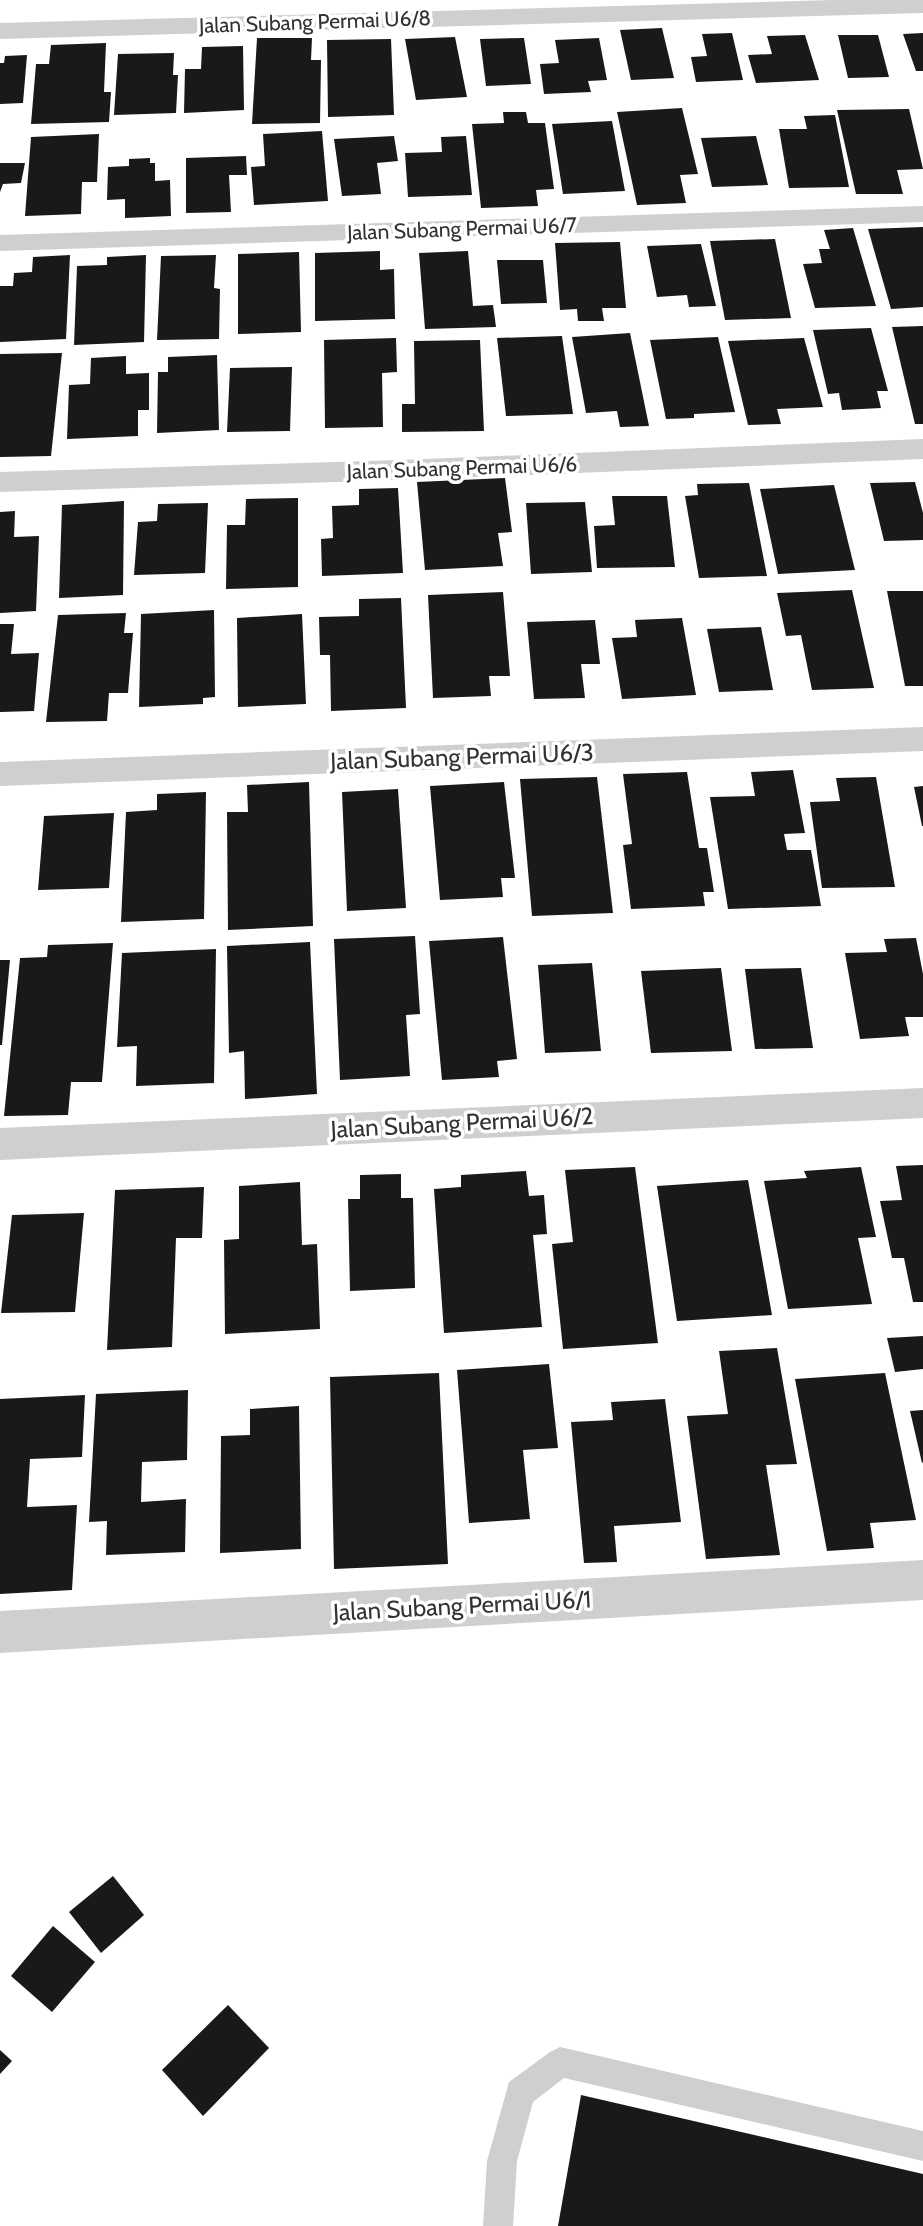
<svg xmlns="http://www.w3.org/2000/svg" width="923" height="2226" font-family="Cabin,sans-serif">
	<rect width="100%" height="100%" fill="#fff"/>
	<!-- building -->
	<g fill="#191919">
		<path d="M662,28L674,78L631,80L620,30Z"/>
		<path d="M732,33L743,80L696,82L691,57L707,56L702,34Z"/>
		<path d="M923,33V71H916L903,34Z"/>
		<path d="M805,35L819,80L756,83L748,55L772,54L767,36Z"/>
		<path d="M838,35H878L889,77L848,78Z"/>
		<path d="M455,37L467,97L416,100L405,39Z"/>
		<path d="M257,38H312L311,60H321L320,123L252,124Z"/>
		<path d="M524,38L531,84L486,86L480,39Z"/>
		<path d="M599,38L607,80L588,81L591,92L544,94L540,64L559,63L555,40Z"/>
		<path d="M391,39L394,115L328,117L327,40Z"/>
		<path d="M106,43L104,92H111L109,122L31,124L36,64H49L51,45Z"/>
		<path d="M243,46L244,110L184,113L185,69H201L202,47Z"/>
		<path d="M174,53L173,75H178L176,113L114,115L118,54Z"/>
		<path d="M27,55L23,103L0,104V63H4L5,56Z"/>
		<path d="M682,108L698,174L680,175L686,203L637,205L617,112Z"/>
		<path d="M909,109L923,169L897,170L903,194H856L837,110Z"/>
		<path d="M503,112H526L528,123H545L554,189L536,190L538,206L481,208L472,124L504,123Z"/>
		<path d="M835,115L849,187L789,188L779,129H807L804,116Z"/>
		<path d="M612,121L625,191L563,194L552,124Z"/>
		<path d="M322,131L328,201L254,205L251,167L265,166L263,134Z"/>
		<path d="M99,134L97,182H82L81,214L25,216L31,137Z"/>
		<path d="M394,136L398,161L377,163L381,194L342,196L334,139Z"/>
		<path d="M466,136L472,195L408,197L405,153L442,152L441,137Z"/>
		<path d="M756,136L768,185L712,187L701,138Z"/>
		<path d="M246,156L247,175H229L231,212L186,213V158Z"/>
		<path d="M150,158V163H155V181L170,180L171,216L125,218V199L107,200L108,167L129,166V159Z"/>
		<path d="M0,163H25L21,183L3,184L0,192Z"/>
		<path d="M923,227V307L891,309L868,229Z"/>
		<path d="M853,228L876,306L815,308L803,264L822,263L819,249H830L824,230Z"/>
		<path d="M775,239L791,318L725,320L710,241Z"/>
		<path d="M620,242L626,308H602L604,321H578L577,309L560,310L555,243Z"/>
		<path d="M701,244L716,306L689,307L687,295L657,297L647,246Z"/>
		<path d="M380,251V270L394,269L395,319L315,321V253Z"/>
		<path d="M468,251L473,306L493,305L496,327L425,329L419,253Z"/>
		<path d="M299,252L301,332L238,334V254Z"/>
		<path d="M70,255L66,339L0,342V286H13L14,273L32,272L33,257Z"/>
		<path d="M146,255L144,342L74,345L77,266L107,265V257Z"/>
		<path d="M216,255L214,288L220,289L219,339L157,340L161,256Z"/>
		<path d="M497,260H543L547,303L501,304Z"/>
		<path d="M923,326V424H915L892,327Z"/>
		<path d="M871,328L888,391H877L881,408L842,410L839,393L828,394L813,330Z"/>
		<path d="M630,333L649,426L620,427L617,411L586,413L572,337Z"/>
		<path d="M562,336L573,414L506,416L497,338Z"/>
		<path d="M718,337L735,412L694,414V418L666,419L650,340Z"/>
		<path d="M396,338L397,372L382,373L383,427L325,428L324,340Z"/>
		<path d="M804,338L823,407L777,409L781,424L748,425L728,341Z"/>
		<path d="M480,340L484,431L402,432V404H415L414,341Z"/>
		<path d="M62,353L51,456L0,457V354Z"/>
		<path d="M217,355L219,430L157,433L158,372H168V357Z"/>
		<path d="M126,356V374L149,373V410H138V436L67,439L69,385L90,384L91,358Z"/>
		<path d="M292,367L290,431L227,432L230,368Z"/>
		<path d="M505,478L512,532L498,533L503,566L425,570L417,482Z"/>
		<path d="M915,482L923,513V540L884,541L870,483Z"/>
		<path d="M749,483L767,576L699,578L685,496L698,495L697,484Z"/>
		<path d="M834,485L855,570L778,574L760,489Z"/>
		<path d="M398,488L403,573L322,576L321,539L333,538L332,506L359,505V489Z"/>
		<path d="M612,496H667L675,567L597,568L594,526L615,525Z"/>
		<path d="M298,498V587L226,589L227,525H245L246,499Z"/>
		<path d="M124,501L123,595L59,598L62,505Z"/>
		<path d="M585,502L592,572L531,574L526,503Z"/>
		<path d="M208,503L205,573L134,575L138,522L157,521L158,504Z"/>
		<path d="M15,511L14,537L39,536L36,611L0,613V512Z"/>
		<path d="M852,590L874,688L812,690L801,635L786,636L777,593Z"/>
		<path d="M887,591H923V686H905Z"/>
		<path d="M503,592L510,676H489L491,696L433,698L428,595Z"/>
		<path d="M401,598L406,708L331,711L330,655H320L319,617L359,616V599Z"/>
		<path d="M214,610L215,697L203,698V704L139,707L141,614Z"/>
		<path d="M126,613L124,633H133L128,693H109L107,721L46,722L58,615Z"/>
		<path d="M302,614L306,704L238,707L237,618Z"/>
		<path d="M682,618L696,695L622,699L612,638L637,637L635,620Z"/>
		<path d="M595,620L600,664H581L585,698L534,699L527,622Z"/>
		<path d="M0,624H14L11,654L39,653L34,711L0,712Z"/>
		<path d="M761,627L773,690L719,692L707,629Z"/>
		<path d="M793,770L805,833L784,834L787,850H811L821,906L728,909L710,797L755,796L751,772Z"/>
		<path d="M687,772L699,848H707L714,892H703L705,906L631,909L623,845L632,844L623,774Z"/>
		<path d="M597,777L613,913L532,916L520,779Z"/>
		<path d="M876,777L895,887L822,888L810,802L840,801L836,778Z"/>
		<path d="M309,782L313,926L228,930L227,812H248L247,785Z"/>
		<path d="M504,782L515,878H501L503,897L440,900L430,786Z"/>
		<path d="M923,786V826H922L914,787Z"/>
		<path d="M398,789L406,908L347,911L342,792Z"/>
		<path d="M206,792L204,919L121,922L126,812L157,810V794Z"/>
		<path d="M114,813L109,888L38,890L44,816Z"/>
		<path d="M415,936L420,1014L406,1015L410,1076L340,1080L334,939Z"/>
		<path d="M503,937L517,1059L497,1061L499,1077L442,1080L429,941Z"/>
		<path d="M916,938L923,974V1017H905L909,1036L860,1039L845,953L887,952L884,939Z"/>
		<path d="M310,942L317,1094L245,1099L244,1051L229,1053L227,946Z"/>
		<path d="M113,943L102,1082H71L68,1115L4,1116L20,958L47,957L48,945Z"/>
		<path d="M216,949L214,1083L136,1086L137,1046L117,1047L122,953Z"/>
		<path d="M0,960H10L2,1045H0Z"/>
		<path d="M592,963L601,1051L545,1053L538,965Z"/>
		<path d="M721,968L732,1051L651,1053L641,971Z"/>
		<path d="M801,968L813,1048L755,1049L745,969Z"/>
		<path d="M923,1165V1302H913L904,1258H892L880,1201L902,1200L896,1166Z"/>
		<path d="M635,1167L658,1343L563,1349L552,1244L573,1242L565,1170Z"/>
		<path d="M861,1167L876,1237L858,1238L872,1304L788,1309L764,1181L807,1178L804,1171Z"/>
		<path d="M526,1171L529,1196L544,1195L547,1234L533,1235L542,1327L444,1333L434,1189L461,1187V1175Z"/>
		<path d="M401,1174V1198H413L415,1288L350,1291L348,1199H360V1175Z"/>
		<path d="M748,1180L772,1315L677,1321L657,1186Z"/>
		<path d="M300,1182L302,1245L317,1244L320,1329L225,1334L224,1240L239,1239V1186Z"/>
		<path d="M204,1187L202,1238H176L172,1347L107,1350L115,1190Z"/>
		<path d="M84,1213L75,1312L1,1313L12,1215Z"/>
		<path d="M923,1336V1369L895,1372L887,1338Z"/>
		<path d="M777,1348L797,1464L766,1465L780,1555L706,1559L687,1416L728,1414L719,1351Z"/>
		<path d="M549,1364L558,1448L523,1450L530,1519L469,1523L457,1370Z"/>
		<path d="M439,1373L448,1564L334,1569L330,1377Z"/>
		<path d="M885,1373L916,1520L870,1523L874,1548L827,1551L795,1379Z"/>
		<path d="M188,1390L187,1460L142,1462L141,1502L186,1499L185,1552L106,1555L107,1521L89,1522L96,1394Z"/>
		<path d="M85,1395L82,1457L30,1459L27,1507L77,1505L72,1590L0,1594V1399Z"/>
		<path d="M665,1399L681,1522L614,1526L617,1562L584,1563L571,1422L613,1420L611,1402Z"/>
		<path d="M299,1406L301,1549L220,1553L221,1436L250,1435V1409Z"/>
		<path d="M923,1410V1462L922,1463L910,1411Z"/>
		<path d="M113,1876L144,1915L101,1953L69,1912Z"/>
		<path d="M53,1926L95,1962L52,2012L11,1976Z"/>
		<path d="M228,2005L269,2048L203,2116L162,2070Z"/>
		<path d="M0,2050L12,2061L0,2074Z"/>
		<path d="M581,2095L923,2174V2226H558Z"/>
	</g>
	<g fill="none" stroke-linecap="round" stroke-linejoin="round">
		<!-- lane -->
		<path fill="#cfcfcf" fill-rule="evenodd" d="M560,2047L923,2131V2161L564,2078L533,2102L517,2161L513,2226H483L487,2161L509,2082L550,2052Z"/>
		<!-- street -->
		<g fill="#cfcfcf" fill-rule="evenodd">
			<path d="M832,0H923V13L0,39V23Z"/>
			<path d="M923,206V222L0,251V235Z"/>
			<path d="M923,439V459L400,480L0,492V472L400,460Z"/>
			<path d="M923,727V751L0,786V762Z"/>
			<path d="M923,1088V1118L0,1160V1128Z"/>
			<path d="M923,1560V1600L0,1653V1611Z"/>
		</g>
	</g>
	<g text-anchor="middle" stroke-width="7" stroke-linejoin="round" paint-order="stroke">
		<!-- far-street labels -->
		<g font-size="21" fill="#323232" stroke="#fff">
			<text transform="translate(315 22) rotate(-2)" y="7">Jalan Subang Permai U6/8</text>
			<text transform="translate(462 229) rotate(-2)" y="7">Jalan Subang Permai U6/7</text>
			<text transform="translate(462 468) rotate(-2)" y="7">Jalan Subang Permai U6/6</text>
		</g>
		<!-- street labels -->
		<g font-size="24" fill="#323232" stroke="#fff">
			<text transform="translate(462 757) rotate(-2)" y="8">Jalan Subang Permai U6/3</text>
			<text transform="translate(462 1123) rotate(-3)" y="8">Jalan Subang Permai U6/2</text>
			<text transform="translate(462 1606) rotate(-3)" y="8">Jalan Subang Permai U6/1</text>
		</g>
	</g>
</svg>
